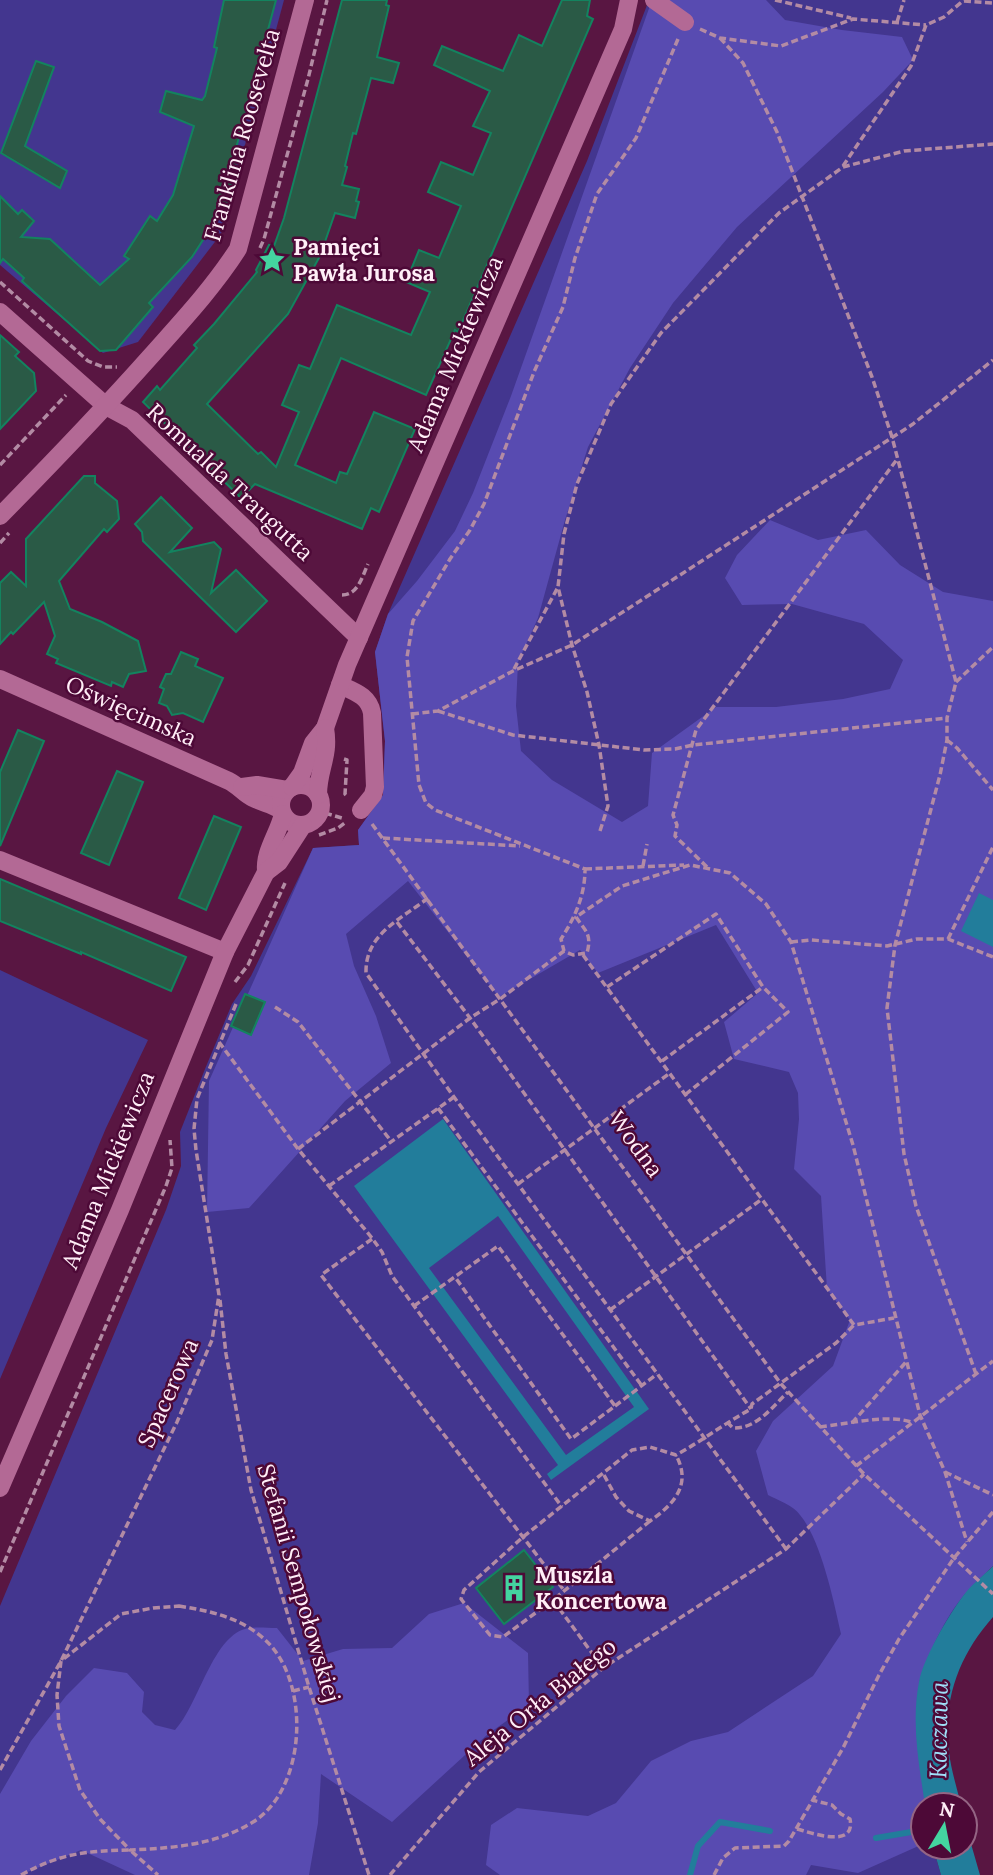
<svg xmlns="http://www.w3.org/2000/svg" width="993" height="1875" font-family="Lora,serif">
	<rect width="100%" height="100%" fill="#591642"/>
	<!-- green -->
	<g fill="#43368f">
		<path d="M0,0H284L221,234L138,342L103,353L0,265Z"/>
		<path d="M649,0H993V1548L946,1624L923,1805V1847H933L941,1875H0V1606L166,1210L181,1166L180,1132L205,1069L232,1004L251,976L313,848L359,845L358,830L383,795L385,741L375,652L388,614L587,161Z"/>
		<path d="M0,970L148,1040L106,1128L0,1379Z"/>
	</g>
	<!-- forest -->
	<g fill="#584bb1">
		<path d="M652,0H766L785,20L842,30L902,37L913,60L883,92L737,227L673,303L630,368L588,447L565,520L538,618L518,662L516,706L521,751L552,780L622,822L648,806L652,753L716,707H776L843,699L890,689L903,660L864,624L792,604L742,605L725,578L737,555L770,520L818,540L866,530L900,565L943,592L993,601V1566C984,1575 974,1584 965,1594C945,1617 928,1654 919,1683L927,1805H923V1844L858,1873L811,1865L806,1875H500L486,1865L491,1825L517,1808L588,1816L616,1803L651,1761L691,1741L728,1732L813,1676L841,1634C834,1602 821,1540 800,1515C794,1506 778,1500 768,1495L756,1451L773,1421L833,1366L850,1320L827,1289L821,1196L794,1169L799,1119L798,1093L789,1072L734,1059L724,1022L758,993L716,925L598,973L580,950L499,997L408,881L346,934L354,966L376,1016L391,1063L345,1101L249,1208L207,1212L209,1081L313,848L359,845L358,830L383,795L385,741L375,652L388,614L417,581L455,531L473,493L511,396Z"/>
		<path d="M464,1603L528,1653L529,1705L488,1734L392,1822L321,1774L318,1823L309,1875H135L81,1850L20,1875H0V1794L31,1741L66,1696L94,1668L127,1673L144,1692L142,1712L155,1725L175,1730C199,1705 213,1633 249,1628C258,1627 268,1628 277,1628L303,1661L343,1649L392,1648L429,1614Z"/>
	</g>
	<!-- water -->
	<g fill="#227d9b" fill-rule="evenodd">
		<path d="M979,893L993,900V947L961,931Z"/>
		<path d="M443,1119L649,1409L551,1480L547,1474L558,1465L354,1186ZM498,1216L634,1407L566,1455L429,1268Z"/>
		<path d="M993,1566V1617C959,1655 942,1701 949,1752C951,1770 957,1788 961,1805H925C919,1765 911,1723 919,1682C923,1659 948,1616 963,1596C971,1585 983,1576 993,1566Z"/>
		<path d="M965,1823L980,1875H941L933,1847H965Z"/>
	</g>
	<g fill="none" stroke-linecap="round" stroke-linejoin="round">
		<!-- stream -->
		<g stroke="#227d9b" stroke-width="6">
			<path d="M876,1838L923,1830"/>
			<path d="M690,1875L698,1846L720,1822L770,1831"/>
		</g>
	</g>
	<!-- building -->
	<g fill="#2a5a46" stroke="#13835f" stroke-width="2">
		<path d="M224,0H276L235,152L238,153L226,207L217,205L215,221L201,243L192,257L149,303L153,307L116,350L100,351L22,281L24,278L3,259L0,263V196L18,214L22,210L34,221L21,237L50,239L100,285L129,259L124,256L150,216L157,221L173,195L194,126L160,112L166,91L202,100L205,96L217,48L214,47Z"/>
		<path d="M342,0H387L386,5L389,6L377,57L399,63L393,83L371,78L356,134L353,133L345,166L347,167L342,185L359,189L356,201L359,202L355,218L335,213L320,256L288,314L207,404L258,454L261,452L276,467L299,412L282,405L299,365L310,369L337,305L411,335L430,292L406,282L419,250L439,258L461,206L428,192L441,162L473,175L491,133L473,126L490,91L434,65L442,46L503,71L519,35L542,46L562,0H590L587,16L593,19L458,332L455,330L426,395L341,358L295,465L336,483L340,472L347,474L374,412L415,429L379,512L371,508L362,529L255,484L241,498L143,402L157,386L160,390L197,348L194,345L214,324L257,272L256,270L269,245L274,246L284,218Z"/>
		<path d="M36,61L54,67L25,146L67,171L60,188L1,153Z"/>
		<path d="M0,335L19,352L15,356L34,373L36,391L0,429Z"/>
		<path d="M84,476H95V483L117,501L119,519L107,532L104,529L59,581L70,609L102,622L138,641L146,671L129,674L123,687L112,682L111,686L56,663L58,659L47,654L55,636L44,602L13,634L11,632L0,644V583L11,572L26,586V539Z"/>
		<path d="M161,497L192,528L170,552L214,542L221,549L211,593L236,570L267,601L236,632L143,541L142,532L135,524Z"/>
		<path d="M181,652L198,659L195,666L223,678L203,722L183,713L172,715L167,706L159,703L164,689L160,687L166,674H171Z"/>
		<path d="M18,730L44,741L0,846V772Z"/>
		<path d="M117,771L143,782L109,865L81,853Z"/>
		<path d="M214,816L241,827L206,910L179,898Z"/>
		<path d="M0,879L186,957L171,991L81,952V954L0,921Z"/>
		<path d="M245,994L265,1002L251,1035L231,1026Z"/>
		<path d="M524,1550L553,1587L504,1624L476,1588Z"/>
	</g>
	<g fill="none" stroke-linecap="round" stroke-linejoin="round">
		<!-- path -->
		<g stroke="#b38ba4" stroke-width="3.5" stroke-dasharray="7 3.5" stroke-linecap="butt">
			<path d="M775,0L851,18"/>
			<path d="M964,1L993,3"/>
			<path d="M897,22L904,0"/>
			<path d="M700,29L720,38L781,46L853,19L926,25"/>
			<path d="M720,38L743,63L777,132L872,377L892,437L956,682L947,718V740L940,775L895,945L887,1008L904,1154L916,1206L976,1374"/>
			<path d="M678,39L636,138L597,194L575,258L563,307L534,372L484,504L470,530L450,559L413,621L407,657L419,785L426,803L435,810L585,869C585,896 575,917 561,939L564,951L573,955L587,953C592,934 586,932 576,917L622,886L690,865L730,873L766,904L791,942L853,1145L920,1415L945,1472L967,1542"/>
			<path d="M843,166L911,66L926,25L944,17L964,0"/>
			<path d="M260,248L264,239L308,79L327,0"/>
			<path d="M0,282L88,361L103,367H117"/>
			<path d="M0,465L66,395"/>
			<path d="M0,543L9,533"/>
			<path d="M342,595C358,595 362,577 368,564"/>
			<path d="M514,669L558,587"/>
			<path d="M956,682L993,647"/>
			<path d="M438,711L513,735L644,750L675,749L693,745L947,718"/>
			<path d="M412,714L438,711L513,671L572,645L913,424L993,360"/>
			<path d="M947,740L957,748L993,790"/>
			<path d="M344,759L347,760L345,794L348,797"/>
			<path d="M325,813L345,819"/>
			<path d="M372,824L781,1384L864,1474L993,1594"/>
			<path d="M600,831L608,806L599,745L587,692L572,645L558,587L564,534L577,484L611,404L661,333L721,272L779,213L843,167L904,151L993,144"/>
			<path d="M319,835L338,828L346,822"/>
			<path d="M383,838L520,846"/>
			<path d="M643,866L647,844"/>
			<path d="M707,867L675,836L677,825L673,815L696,730L898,458"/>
			<path d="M585,869L684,865"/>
			<path d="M428,898C400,920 365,934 366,973L454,1097L786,1549"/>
			<path d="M397,922L470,1018L751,1409"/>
			<path d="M948,939L993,847"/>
			<path d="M791,942L811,940L887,946L917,939H948L993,957"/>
			<path d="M583,955L854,1325L894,1318"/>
			<path d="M235,982L248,965L285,883"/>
			<path d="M607,987L716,914L763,987L788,1012L686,1094"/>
			<path d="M275,1007L298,1022L391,1141"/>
			<path d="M219,1042L298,1149L372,1238L382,1252L392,1276L562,1507"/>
			<path d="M662,1061L763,987"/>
			<path d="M438,1108L642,1386"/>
			<path d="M298,1149L470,1018L500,999L564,951"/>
			<path d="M518,1184L670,1073"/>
			<path d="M329,1186L454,1097"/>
			<path d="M372,1239L321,1275L563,1589"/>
			<path d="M220,1300L226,1354L251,1490L309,1687L369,1875"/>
			<path d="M414,1306L498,1246L615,1406L571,1439L455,1277"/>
			<path d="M610,1310L762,1199"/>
			<path d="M615,1406L657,1374"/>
			<path d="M727,1422L733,1428C757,1429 772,1407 788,1392"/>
			<path d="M852,1423L906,1362"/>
			<path d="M820,1427C845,1424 888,1414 911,1422"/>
			<path d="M856,1466L993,1361"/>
			<path d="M945,1472L993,1495"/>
			<path d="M604,1475L616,1497L629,1511L650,1521C674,1504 692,1485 676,1455"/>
			<path d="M650,1521L553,1600L503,1637L490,1635L461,1599L464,1590L523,1537L632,1450L650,1447L676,1455C702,1441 725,1423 751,1409L752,1404L836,1343L854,1325"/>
			<path d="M0,1572L166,1186L172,1168L170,1140"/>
			<path d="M553,1600L603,1668"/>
			<path d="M179,1606C210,1611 239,1617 263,1638C311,1678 308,1788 253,1822C216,1845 173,1848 130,1850L100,1819L80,1790L59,1726L57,1695L61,1661L121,1614L153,1608Z"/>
			<path d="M293,1691L309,1687"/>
			<path d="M0,1770L61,1661L177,1422L212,1340L219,1295L196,1150L194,1129L197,1099L236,1004"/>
			<path d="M797,1829C812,1833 856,1849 850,1819L841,1814L832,1805L812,1800"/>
			<path d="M21,1875C61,1853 86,1851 130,1850L158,1875"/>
			<path d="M390,1875L479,1772L603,1668L786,1549L864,1474"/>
			<path d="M714,1875L723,1858L735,1848L784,1846L789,1841L843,1748L879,1675L899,1639L954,1558L993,1512"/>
		</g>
		<!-- minor -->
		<g stroke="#b36995" stroke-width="18">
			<path d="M654,0L685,22"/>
			<path d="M0,312L106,406L132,420L359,638"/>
			<path d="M0,516C51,464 102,411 150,357C181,322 213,288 238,249L305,0"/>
			<path d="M0,679L229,781C239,786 244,794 253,798C263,803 272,804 281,810"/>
			<path d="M340,685C355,692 369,696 372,713L375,787L373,795L361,810"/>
			<circle cx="301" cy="805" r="20"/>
			<path d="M242,787L257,785L287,790"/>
			<path d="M292,787L302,773L313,743L325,728L347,665L623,29L629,0"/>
			<path d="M318,795C318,768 330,757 325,728"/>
			<path d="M0,860L225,952"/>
			<path d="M266,872C264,851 278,835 283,814"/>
			<path d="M0,1488L120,1210L225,952L266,872L279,862L303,825"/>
		</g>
	</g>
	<!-- icons -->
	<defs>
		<symbol id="sight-bare" viewBox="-9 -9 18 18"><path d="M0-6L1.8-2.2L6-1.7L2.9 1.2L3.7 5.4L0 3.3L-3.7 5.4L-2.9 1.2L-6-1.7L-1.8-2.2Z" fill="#44d4a0" stroke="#4d0937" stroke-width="2.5" paint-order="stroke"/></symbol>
		<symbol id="building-bare" viewBox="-9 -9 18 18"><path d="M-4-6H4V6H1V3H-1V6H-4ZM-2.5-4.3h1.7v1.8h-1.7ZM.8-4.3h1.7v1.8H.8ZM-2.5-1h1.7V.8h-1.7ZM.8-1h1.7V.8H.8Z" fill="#44d4a0" stroke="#4d0937" stroke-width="2.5" paint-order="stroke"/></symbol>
	</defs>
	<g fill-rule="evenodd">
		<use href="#sight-bare" x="253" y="241" width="38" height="38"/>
		<use href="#building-bare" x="495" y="1569" width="38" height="38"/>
	</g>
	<g text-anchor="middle" stroke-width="5" stroke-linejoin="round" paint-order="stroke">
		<!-- street labels -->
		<g font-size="23" fill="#ffeef7" stroke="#4d0937">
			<text transform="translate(242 135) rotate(-74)" y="8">Franklina Roosevelta</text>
			<text transform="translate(455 354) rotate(-67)" y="8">Adama Mickiewicza</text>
			<text transform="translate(230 482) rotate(43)" y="8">Romualda Traugutta</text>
			<text transform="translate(131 711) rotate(24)" y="8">Oświęcimska</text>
			<text transform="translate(636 1144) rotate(54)" y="8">Wodna</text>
			<text transform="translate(108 1170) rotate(-68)" y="8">Adama Mickiewicza</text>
			<text transform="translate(168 1393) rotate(-66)" y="8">Spacerowa</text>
			<text transform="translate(299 1583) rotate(74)" y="8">Stefanii Sempołowskiej</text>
			<text transform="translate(540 1702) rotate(-39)" y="8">Aleja Orła Białego</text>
		</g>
		<!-- poi labels -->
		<g font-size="23" font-weight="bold" fill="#ffeef7" stroke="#4d0937" text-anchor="start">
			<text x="293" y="255">Pamięci<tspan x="293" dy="26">Pawła Jurosa</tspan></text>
			<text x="535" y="1583">Muszla<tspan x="535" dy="26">Koncertowa</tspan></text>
		</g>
		<!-- water labels -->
		<g font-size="24" font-style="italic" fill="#9fe0f9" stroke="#4d0937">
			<text transform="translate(939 1730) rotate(-89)" y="8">Kaczawa</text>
		</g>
	</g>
	<!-- north arrow -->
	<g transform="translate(944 1826) rotate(10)"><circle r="33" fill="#4d0937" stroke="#946584" stroke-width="2"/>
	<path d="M0-5L12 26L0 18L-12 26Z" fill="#44d4a0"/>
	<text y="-10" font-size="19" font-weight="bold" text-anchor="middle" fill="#ffeef7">N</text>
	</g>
</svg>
